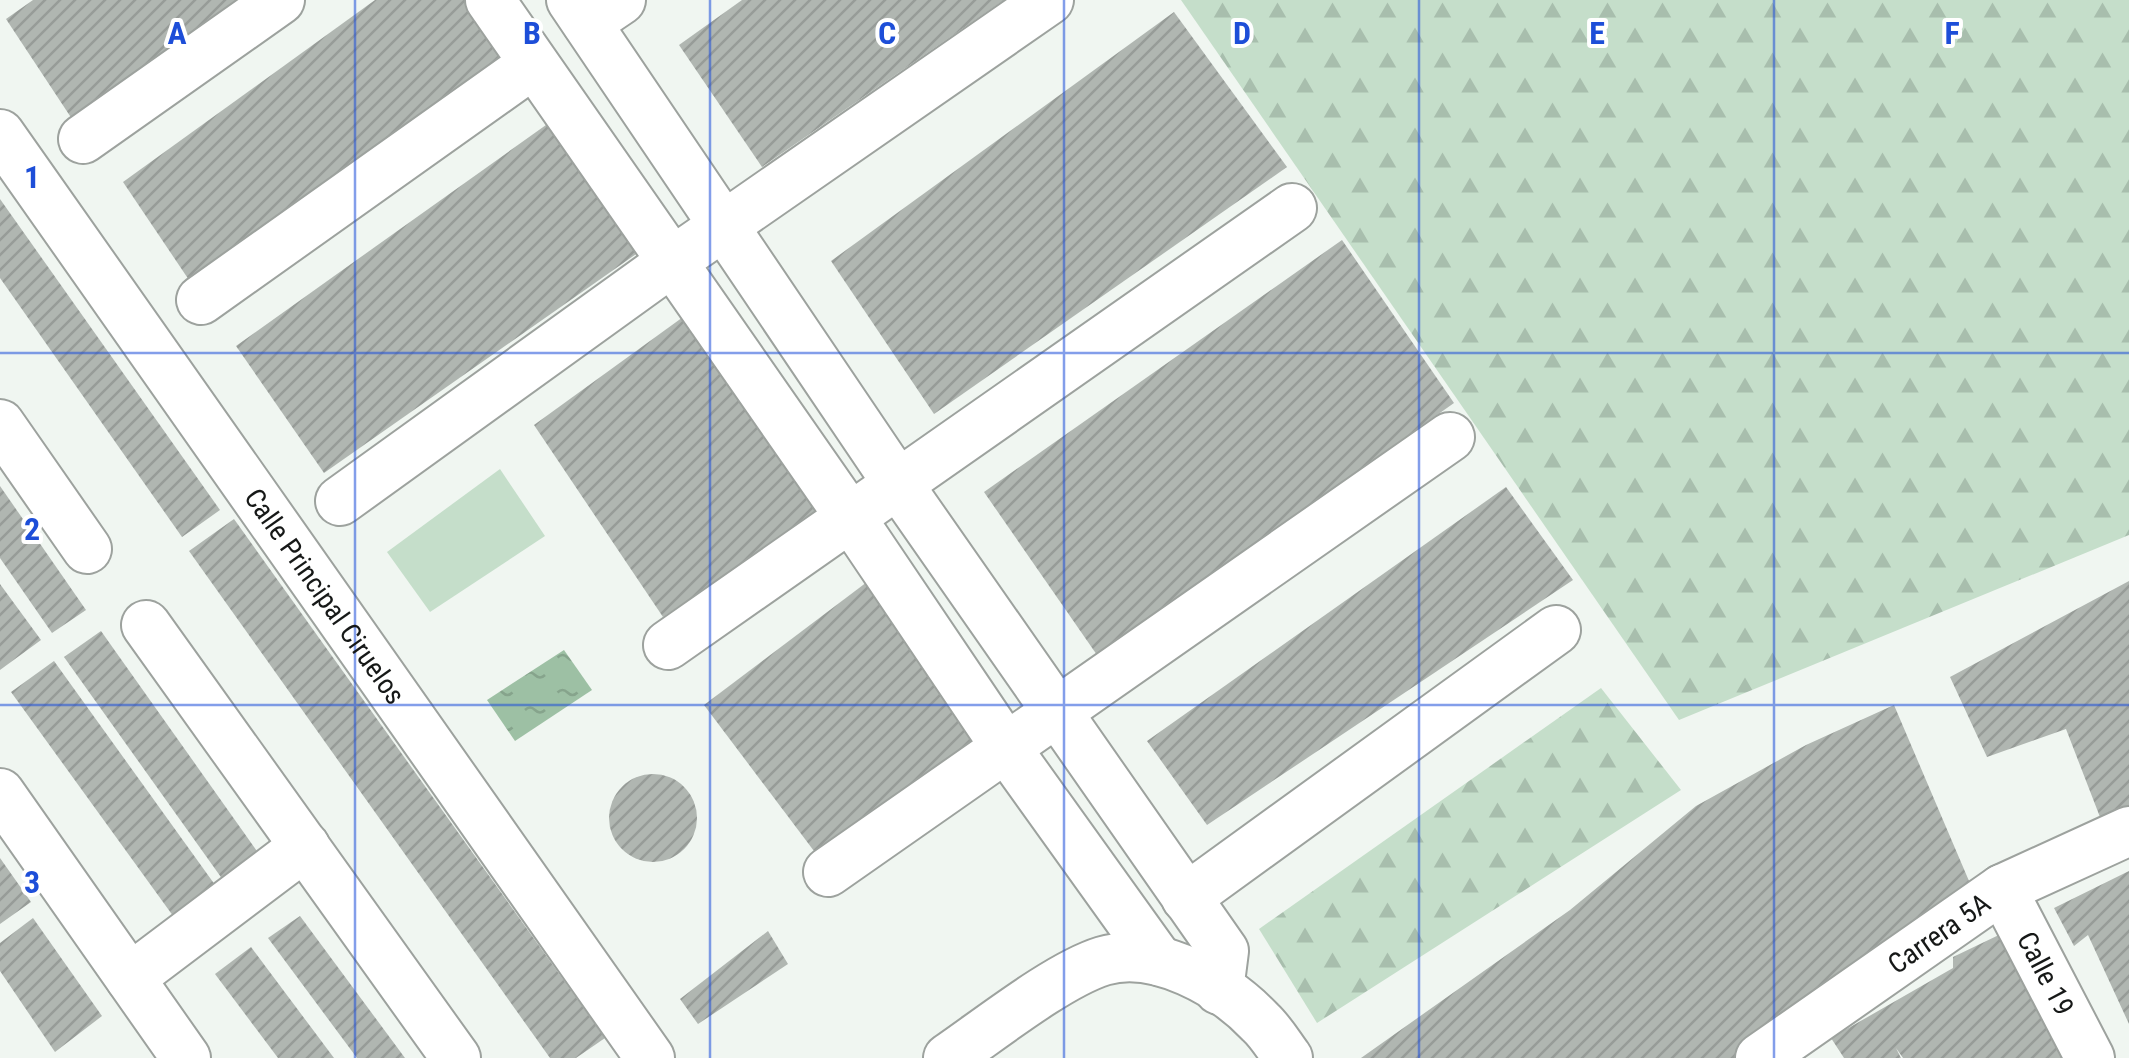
<svg xmlns="http://www.w3.org/2000/svg" width="2129" height="1058" font-family="'Roboto Condensed',sans-serif">
	<defs>
		<pattern id="forest-firs" width="22" height="20" patternUnits="userSpaceOnUse" patternTransform="scale(2.5)"><rect width="22" height="20" fill="#c5deca"/><path d="M5 1l3.5 6h-7zM16 11l3.5 6h-7z" fill="#a8bead"/></pattern>
		<pattern id="water-ripples" width="26" height="14" patternUnits="userSpaceOnUse" patternTransform="scale(2.5)"><rect width="26" height="14" fill="#9dc0a4"/><path d="M2 4q2-2 4 0t4 0M15 11q2-2 4 0t4 0" fill="none" stroke="#86a48c"/></pattern>
		<pattern id="building-hatch" width="6" height="6" patternUnits="userSpaceOnUse" patternTransform="scale(2.5)"><rect width="6" height="6" fill="#b0b6b1"/><path d="M-1 1l2-2M0 6l6-6M5 7l2-2" fill="none" stroke="#979c98"/></pattern>
	</defs>
	<rect width="100%" height="100%" fill="#f0f6f1"/>
	<!-- green -->
	<path fill="#c5deca" d="M500,469L545,536L430,612L387,552Z"/>
	<!-- forest -->
	<g fill="url(#forest-firs)">
		<path d="M1181,0H2129V535L1679,720Z"/>
		<path d="M1601,688L1681,790L1317,1023L1259,929Z"/>
	</g>
	<!-- water -->
	<path fill="url(#water-ripples)" d="M564,650L592,690L515,741L487,700Z"/>
	<!-- building -->
	<g fill="url(#building-hatch)">
		<path d="M33,0H237L72,119L6,19Z"/>
		<path d="M375,0H472L508,53L189,280L123,182Z"/>
		<path d="M742,0H1004L762,167L679,45Z"/>
		<path d="M1174,12L1287,167L934,414L831,261Z"/>
		<path d="M553,120L639,252L324,473L236,346Z"/>
		<path d="M0,199L220,510L182,537L0,278Z"/>
		<path d="M1342,240L1454,403L1097,655L984,492Z"/>
		<path d="M690,312L832,505L663,617L534,425Z"/>
		<path d="M0,486L86,610L52,633L0,558Z"/>
		<path d="M1506,487L1573,580L1207,825L1147,741Z"/>
		<path d="M234,519L605,1038L576,1058H550L189,551Z"/>
		<path d="M2129,581V820L2105,830L2066,729L1987,757L1950,677Z"/>
		<path d="M867,582L988,753L820,859L704,705Z"/>
		<path d="M0,584L41,640L0,670Z"/>
		<path d="M101,631L264,861L228,887L64,657Z"/>
		<path d="M54,661L218,889L176,920L11,692Z"/>
		<path d="M1894,705L1972,888L1734,1058H1361L1570,910L1696,806L1806,745Z"/>
		<circle cx="653" cy="818" r="44"/>
		<path d="M0,858L31,902L0,924Z"/>
		<path d="M2129,871V1024L2088,935L2074,946L2054,908Z"/>
		<path d="M300,916L405,1058H357L268,938Z"/>
		<path d="M33,918L102,1016L55,1052L0,971V943Z"/>
		<path d="M768,931L788,964L698,1024L680,999Z"/>
		<path d="M2003,933L2075,1058H1903L1896,1048L1901,1058H1844L1831,1038L1953,968V957Z"/>
		<path d="M251,947L334,1058H278L215,974Z"/>
	</g>
	<g fill="none" stroke-linecap="round" stroke-linejoin="round">
		<defs>
			<g id="minor">
				<path d="M490,0L866,540L1007,749L1159,961"/>
				<path d="M571,0L898,484L1224,951L1219,990"/>
				<path d="M587,23L621,0"/>
				<path id="s1" d="M0,134L650,1058"/>
				<path d="M83,139L280,0"/>
				<path d="M201,300L533,64"/>
				<path d="M0,424L87,549"/>
				<path d="M340,501L673,261L1049,0"/>
				<path d="M146,625L456,1058"/>
				<path d="M668,645L1292,208"/>
				<path d="M0,793L186,1058"/>
				<path d="M828,872L1450,437"/>
				<path id="s2" d="M2002,889L2090,1058"/>
				<path d="M1186,898L1556,630"/>
				<path d="M130,978L305,846"/>
				<path d="M948,1058C989,1030 1058,975 1103,961C1156,945 1224,984 1260,1022C1271,1032 1279,1046 1288,1058"/>
				<path id="s3" d="M1760,1058L2002,889L2129,831"/>
			</g>
		</defs>
		<!-- minor casing -->
		<use href="#minor" stroke="#9da29e" stroke-width="52"/>
		<!-- minor -->
		<use href="#minor" stroke="#fff" stroke-width="48"/>
	</g>
	<!-- grid -->
	<path fill="none" stroke="#1d4ed8" stroke-width="2.5" stroke-opacity="0.55" d="M355,0V1058M710,0V1058M1064,0V1058M1419,0V1058M1774,0V1058M0,353H2129M0,705H2129"/>
	<g text-anchor="middle" stroke-width="8" stroke-linejoin="round" paint-order="stroke">
		<!-- street labels -->
		<g font-size="28" fill="#161817" stroke="#fff">
			<text dy="10" stroke="none"><textPath href="#s1" startOffset="565">Calle Principal Ciruelos</textPath></text>
			<text dy="10" stroke="none"><textPath href="#s3" startOffset="218">Carrera 5A</textPath></text>
			<text dy="10" stroke="none"><textPath href="#s2" startOffset="95">Calle 19</textPath></text>
		</g>
	</g>
	<g font-size="32" text-anchor="middle" font-weight="bold" fill="#1d4ed8" stroke="#fff" stroke-width="8" stroke-linejoin="round" paint-order="stroke">
		<text x="177" y="44">A</text>
		<text x="532" y="44">B</text>
		<text x="887" y="44">C</text>
		<text x="1242" y="44">D</text>
		<text x="1597" y="44">E</text>
		<text x="1952" y="44">F</text>
		<text x="32" y="188">1</text>
		<text x="32" y="540">2</text>
		<text x="32" y="893">3</text>
	</g>
</svg>
